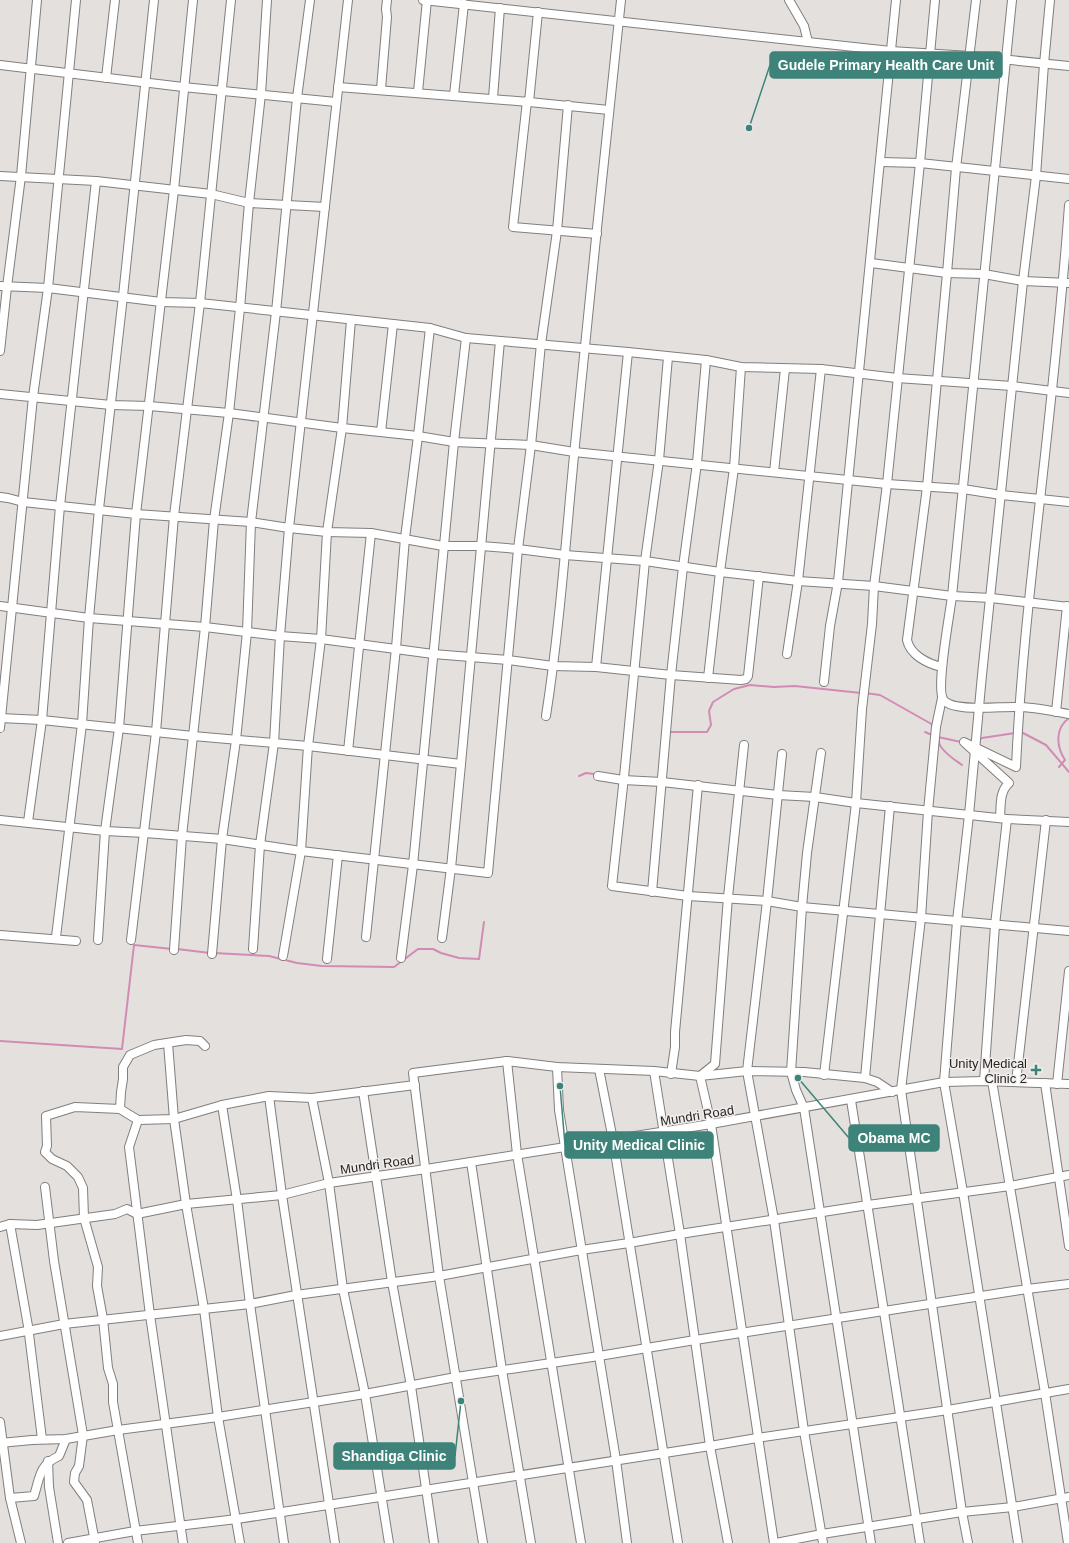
<svg xmlns="http://www.w3.org/2000/svg" width="1069" height="1543" font-family="Helvetica,sans-serif">
	<rect width="100%" height="100%" fill="#e4e0de"/>
	<g fill="none" stroke-linecap="round" stroke-linejoin="round">
		<!-- stream -->
		<g stroke="#d28bb3" stroke-width="2">
			<path d="M865,693L880,695L935,726"/>
			<path d="M668,732H707L711,725L709,711L713,702L734,689L750,685L774,687L795,686L861,693"/>
			<path d="M925,732L932,735"/>
			<path d="M938,733C939,736 939,739 939,743C942,752 955,760 962,765"/>
			<path d="M1020,733H1023L1046,745L1069,772"/>
			<path d="M938,737L961,742"/>
			<path d="M979,740L982,738L1015,733"/>
			<path d="M1059,767L1065,760C1056,746 1055,728 1069,718"/>
			<path d="M579,776L586,773L595,774"/>
			<path d="M177,949L210,953"/>
			<path d="M214,953L269,956L297,963L322,966L394,967L418,949H433L441,953L459,958L479,959L484,922"/>
			<path d="M0,1041L122,1049L134,945L172,949"/>
		</g>
		<defs>
			<g id="minor">
				<path d="M423,0L891,51L970,56L1069,66"/>
				<path d="M789,0L804,26L808,42"/>
				<path d="M1012,0L952,596C950,613 936,687 943,699C951,713 1002,706 1017,707C1034,707 1052,711 1069,714"/>
				<path d="M0,65L183,87L336,102"/>
				<path d="M106,78L115,0"/>
				<path d="M338,87L529,102L538,12"/>
				<path d="M381,89L387,17L386,9L387,0"/>
				<path d="M418,92L427,0"/>
				<path d="M454,95L464,4"/>
				<path d="M493,98L500,8"/>
				<path d="M527,101L513,227L597,234"/>
				<path d="M529,102L609,110"/>
				<path d="M881,162L920,163L1069,179"/>
				<path d="M0,176L96,181L211,194L249,203L325,207"/>
				<path d="M871,263L947,273L984,274L1023,281L1069,283"/>
				<path d="M0,286L48,288L161,302L200,303L430,328L466,338L628,352L706,360L741,367L821,369L897,378L1012,386L1069,393"/>
				<path d="M0,351L7,287L21,176L37,0"/>
				<path d="M668,357L659,460L645,561L624,777L612,886L688,896L767,901L802,907L1069,931"/>
				<path d="M0,394L111,405L149,406L229,413L342,428L418,436L454,442L531,445L574,452L887,484L963,489L1001,495L1069,502"/>
				<path d="M381,432L393,324"/>
				<path d="M774,472L785,369"/>
				<path d="M0,497L8,498L23,502L136,514L251,522L289,528L327,532L371,533L443,546H481L518,549L565,555L645,561L720,572L798,581L874,586L952,596L991,598L1069,607"/>
				<path d="M0,606L89,618L205,627L280,636L321,639L433,654L508,660L553,666L596,667L671,675L741,680L746,679L748,676L759,576"/>
				<path d="M787,654L798,581L821,369"/>
				<path d="M596,667L628,352"/>
				<path d="M942,667C928,664 910,655 907,640L927,487L947,273L956,168L976,0"/>
				<path d="M708,678L720,572L734,468L741,367"/>
				<path d="M824,682L830,626L838,582L896,0"/>
				<path d="M942,698L936,727L928,811L921,918L901,1090L962,1512L968,1543"/>
				<path d="M1056,712L1067,606"/>
				<path d="M546,716C561,619 567,522 577,425C591,283 606,142 621,0"/>
				<path d="M0,718L42,720L193,736L308,746L461,764"/>
				<path d="M0,728L33,397L48,288L76,0"/>
				<path d="M744,745L728,897L715,1064L700,1076L711,1124L774,1543"/>
				<path d="M348,751L371,533"/>
				<path d="M821,753L807,853L802,907L791,1072L796,1090L804,1108L871,1543"/>
				<path d="M782,754L767,901L747,1071L774,1220L804,1431L823,1543"/>
				<path d="M598,776L623,780L662,782L778,795L815,797L856,803L1007,819L1069,822"/>
				<path d="M1000,818C1001,806 999,792 1009,783L964,742L1016,767C1020,677 1030,589 1040,500C1051,402 1062,304 1069,205"/>
				<path d="M0,820L105,831L145,833L222,839L301,851L488,873L518,549L531,445L541,344L557,231L568,105"/>
				<path d="M28,822L42,720L60,506L96,181"/>
				<path d="M652,892L671,675L683,567L697,463L706,360"/>
				<path d="M0,935L76,941"/>
				<path d="M56,937L82,724L89,618L99,509L123,296L154,0"/>
				<path d="M366,937L396,648L405,538L418,436L430,328"/>
				<path d="M442,938L451,868L461,764L500,341"/>
				<path d="M98,940L105,831L119,728L136,514L174,190L193,0"/>
				<path d="M131,940L156,732L174,516L200,303L231,0"/>
				<path d="M253,949L260,845L274,743L280,636L289,528L348,0"/>
				<path d="M174,950L182,836L205,627L214,520L229,413L240,308L249,203L261,94L267,0"/>
				<path d="M212,954L222,839L236,740L247,632L251,522L276,312L297,98L310,0"/>
				<path d="M283,956L301,851L308,746L321,639L327,532L342,428L351,320"/>
				<path d="M401,958L413,865L454,442L466,338"/>
				<path d="M327,959L338,855"/>
				<path d="M168,1043L174,1119L186,1204L204,1309L218,1417L240,1543"/>
				<path d="M507,1061L517,1154L581,1543"/>
				<path d="M557,1067L559,1110L616,1460L627,1543"/>
				<path d="M599,1069L613,1140L678,1543"/>
				<path d="M654,1071L680,1234L710,1446L728,1543"/>
				<path d="M671,1074L675,1047V1032L698,785"/>
				<path d="M824,1075L856,803L862,709L872,624L874,586L887,484L920,163L935,0"/>
				<path d="M865,1078L890,806"/>
				<path d="M984,1081L995,925L1007,819"/>
				<path d="M992,1081L1045,1393L1068,1543"/>
				<path d="M1016,1082L1046,820"/>
				<path d="M1045,1083L1069,1246"/>
				<path d="M1057,1084L1069,971"/>
				<path d="M363,1091L392,1282L411,1386L434,1543"/>
				<path d="M269,1096L282,1195L335,1543"/>
				<path d="M312,1098L329,1183L343,1289L365,1394L389,1543"/>
				<path d="M851,1100L920,1543"/>
				<path d="M222,1105L237,1200L250,1304L284,1543"/>
				<path d="M120,1109L138,1120L174,1119L222,1105L269,1096L312,1098L415,1085"/>
				<path d="M138,1120L129,1147L150,1315L183,1543"/>
				<path d="M471,1162L502,1370L531,1543"/>
				<path d="M45,1187L54,1261L83,1435L79,1466L75,1473L74,1482L87,1500L95,1542"/>
				<path d="M10,1224L28,1326L42,1439"/>
				<path d="M0,1227L10,1224L37,1225L115,1214L127,1209L137,1214L186,1204L282,1195L329,1183L426,1169L711,1124L944,1082L984,1081L1069,1084"/>
				<path d="M0,1336L64,1324L250,1304L296,1295L439,1276L581,1250L629,1243L680,1234L868,1205L1010,1186L1069,1175"/>
				<path d="M0,1422L10,1498L21,1543"/>
				<path d="M0,1443L32,1440L66,1439L118,1430L218,1417L365,1394L456,1377L599,1356L695,1340L1027,1289L1069,1284"/>
				<path d="M48,1461L49,1487L58,1543"/>
				<path d="M10,1498L34,1496C40,1477 39,1465 59,1456L66,1439"/>
				<path d="M68,1543L135,1531L237,1519L710,1446L757,1438L948,1410L1069,1389"/>
				<path d="M138,1543L113,1402V1384L108,1368L103,1319L97,1286L98,1267L84,1218L83,1188L78,1177L67,1166L52,1159L45,1152L47,1146L46,1116L75,1107L120,1109L121,1092L123,1079V1067L130,1055L154,1045L186,1040L200,1041L205,1046"/>
				<path d="M483,1543L439,1276L413,1073L507,1061L557,1067L654,1071L700,1076L747,1071L804,1072L865,1078L877,1082L892,1092"/>
				<path d="M776,1543L822,1534L962,1512L1013,1507L1069,1497"/>
				<path d="M1018,1543L963,1192L944,1082L957,921L969,815L982,675L1023,281L1036,176L1044,64L1050,0"/>
			</g>
		</defs>
		<!-- minor casing -->
		<use href="#minor" stroke="#827e7d" stroke-width="10"/>
		<!-- minor -->
		<use href="#minor" stroke="#fff" stroke-width="8"/>
	</g>
	<!-- markers -->
	<path fill="#3e837a" stroke="#f1edeb" stroke-width="1.5" d="M1034 1064h4v4h4v4h-4v4h-4v-4h-4v-4h4z"/>
	<g text-anchor="middle" stroke-width="3" stroke-linejoin="round" paint-order="stroke">
		<!-- poi labels -->
		<g font-size="13" fill="#272525" stroke="#f1edeb" text-anchor="end">
			<text x="1027" y="1068">Unity Medical<tspan x="1027" dy="15">Clinic 2</tspan></text>
		</g>
		<!-- street labels -->
		<g font-size="13" fill="#272525" stroke="#f1edeb">
			<text transform="translate(697 1115) rotate(-9)" y="5">Mundri Road</text>
			<text transform="translate(377 1164) rotate(-8)" y="5">Mundri Road</text>
		</g>
	</g>
	<!-- callouts -->
	<path fill="none" stroke="#3e837a" stroke-width="1.5" d="M749 128L770 65M798 1078L849 1138M560 1086L565 1145M461 1401L455 1456"/>
	<g fill="#3e837a" stroke="#f1edeb" stroke-width="1.5">
		<circle cx="749" cy="128" r="4"/>
		<circle cx="798" cy="1078" r="4"/>
		<circle cx="560" cy="1086" r="4"/>
		<circle cx="461" cy="1401" r="4"/>
	</g>
	<g fill="#3e837a" stroke="#3e837a" stroke-width="1.5">
		<rect x="770" y="52" width="232" height="26" rx="4"/>
		<rect x="849" y="1125" width="90" height="26" rx="4"/>
		<rect x="565" y="1132" width="148" height="26" rx="4"/>
		<rect x="334" y="1443" width="121" height="26" rx="4"/>
	</g>
	<g font-size="14" text-anchor="middle" font-weight="bold" fill="#fff">
		<text x="886" y="70">Gudele Primary Health Care Unit</text>
		<text x="894" y="1143">Obama MC</text>
		<text x="639" y="1150">Unity Medical Clinic</text>
		<text x="394" y="1461">Shandiga Clinic</text>
	</g>
</svg>
